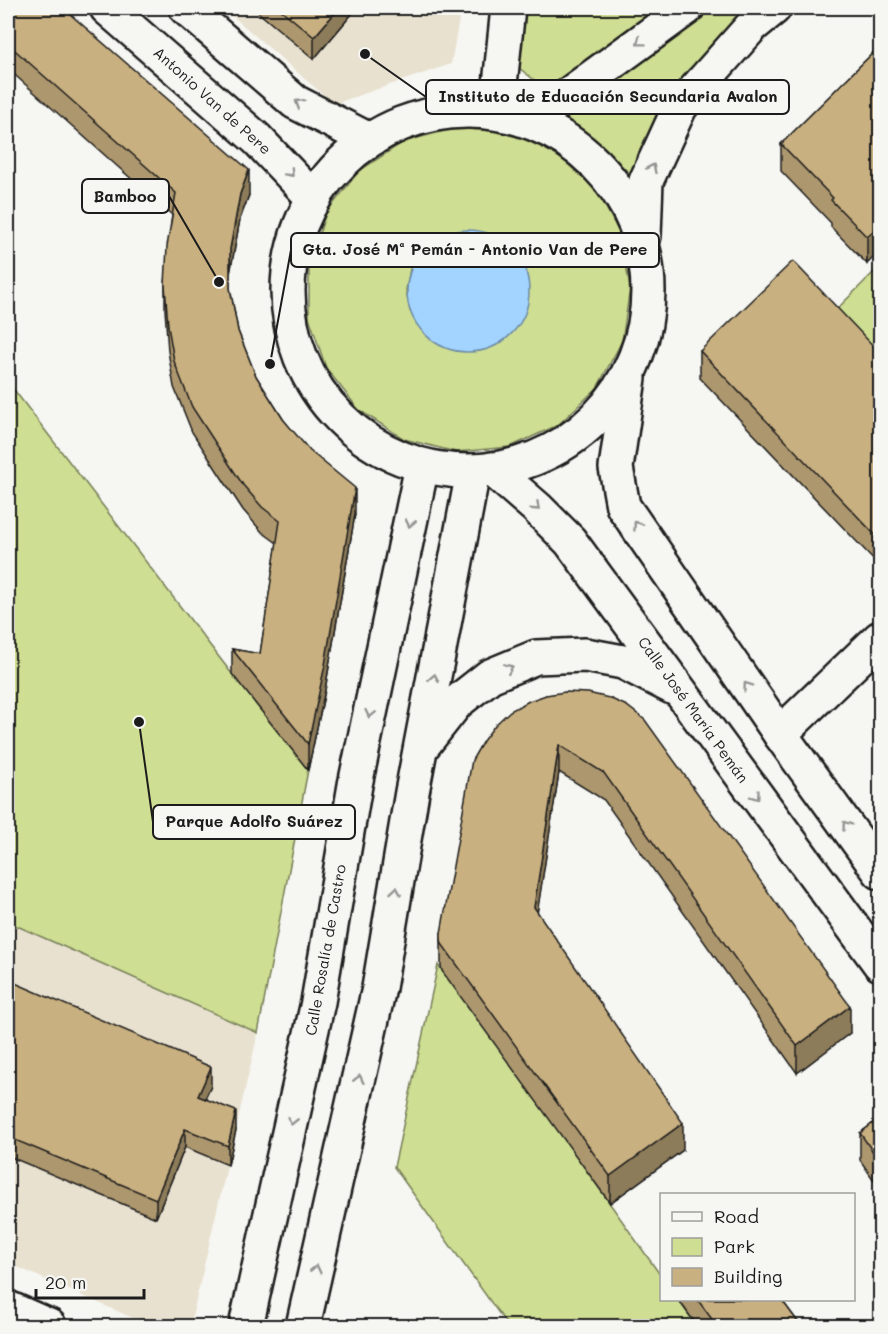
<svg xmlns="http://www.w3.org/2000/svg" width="888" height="1334" font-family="Mali,sans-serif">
	<rect width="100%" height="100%" fill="#f6f6f2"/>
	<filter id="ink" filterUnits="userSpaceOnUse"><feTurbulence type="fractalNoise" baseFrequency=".0167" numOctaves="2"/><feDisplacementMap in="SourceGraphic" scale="12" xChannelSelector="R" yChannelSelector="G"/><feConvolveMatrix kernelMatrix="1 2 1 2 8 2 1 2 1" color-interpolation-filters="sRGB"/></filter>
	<g filter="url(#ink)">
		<!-- built -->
		<g fill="#e8e1d0">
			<path d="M223,8H461L451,64L334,104Z"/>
			<path d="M8,922L258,1033L190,1326H151L8,1263Z"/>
		</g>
		<!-- green -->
		<g fill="#cede92" stroke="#757d57" stroke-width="1.5" fill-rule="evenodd">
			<path d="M522,8H664L552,94L514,64Z"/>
			<path d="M698,8H763L688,70L648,148L635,177L560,117Z"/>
			<path d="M455,128L508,132L556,154L596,189L621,236L630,288L622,341L597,388L558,425L510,447L456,452L404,439L359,410L326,368L309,317V264L326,213L359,171L403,142ZM410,269L527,276C529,301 527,309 513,331L410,311L406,290Z"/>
			<path d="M880,266V364L832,314Z"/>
			<path d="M8,382L232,674L308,770L258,1033L8,922Z"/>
			<path d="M438,965L498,1045L661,1276L662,1300H678L697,1326H508L394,1167Z"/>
		</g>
		<!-- water -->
		<circle fill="#a2d4ff" stroke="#6c8aa4" stroke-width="1.5" cx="468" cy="291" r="61"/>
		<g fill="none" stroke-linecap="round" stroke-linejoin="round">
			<defs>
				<g id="minor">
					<path d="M107,8L257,139L314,199"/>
					<path d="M186,8L295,102L369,140"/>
					<circle cx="468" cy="291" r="180"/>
					<path d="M497,113L508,8"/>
					<path d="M532,121L687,8"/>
					<path d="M644,236L646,181L680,107L752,26L774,8"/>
					<path d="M629,378L616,468L623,506L780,734L880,872"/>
					<path d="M492,469L537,508L570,541L880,964"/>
					<path d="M780,734L880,638"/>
					<path d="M424,744L457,702L490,676L536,657L585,655L623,662L674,688"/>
					<path d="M8,1308L49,1326"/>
					<path d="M246,1326L318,1002L355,785L422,466"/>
					<path d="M303,1326L379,988L412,792L473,472"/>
				</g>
			</defs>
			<!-- minor casing -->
			<use href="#minor" stroke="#1c1c1c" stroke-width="38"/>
			<!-- minor -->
			<use href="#minor" stroke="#f6f6f2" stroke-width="33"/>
		</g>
		<!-- wall -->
		<g fill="#ad976e" stroke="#1c1c1c" stroke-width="1.5">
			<path d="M8,8L249,195L240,219L230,273V288L238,331L256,376L283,419L355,514L325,690L308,770L232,674V649L260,654L277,543L262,532L243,510L218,472L192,432L174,387L168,351L165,310V285L172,215L8,69Z"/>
			<path d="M253,8H357L314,59Z"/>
			<path d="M880,46L867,264L831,227V223L781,171V144Z"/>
			<path d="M700,351L880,353V566L700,378Z"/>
			<path d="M546,695L850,1033L797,1073L604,800L559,772L537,912L683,1150L610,1203L442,971L441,966V933Z"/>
			<path d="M8,980L211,1086L205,1098L236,1130L228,1165L185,1147L156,1218L8,1156Z"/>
			<path d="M880,1118V1189L860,1160V1133Z"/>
			<path d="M678,1299H781L801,1326H697Z"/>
		</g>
		<!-- shaded-wall -->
		<g fill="#8d7b5a" stroke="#1c1c1c" stroke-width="1.5">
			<path d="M339,8H357L314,59V37Z"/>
			<path d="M249,170V195L240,219L230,274V249L240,194Z"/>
			<path d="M880,224V251L867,264V237Z"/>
			<path d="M355,488V514L325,690L308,770V744Z"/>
			<path d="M559,745V772L534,934V907Z"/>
			<path d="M850,1006V1033L797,1073V1046Z"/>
			<path d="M211,1067V1086L198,1114V1096Z"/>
			<path d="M236,1111V1130L228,1165V1146Z"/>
			<path d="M683,1123V1150L610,1203V1176Z"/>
			<path d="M185,1129V1147L156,1218V1199Z"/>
		</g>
		<!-- building -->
		<g fill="#c9b080" stroke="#1c1c1c" stroke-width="1.5">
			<path d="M8,8H63L249,170L240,194L230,249V288L238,331L256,376L283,419L310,451L355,488L325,665L308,744L232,649L260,654L280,521L262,507L243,485L218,447L192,407L174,361L168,326L165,285L167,246L176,193L8,44Z"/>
			<path d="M279,8H339L314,37Z"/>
			<path d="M880,46V224L867,237L831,200L833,198L781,144Z"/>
			<path d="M793,261L880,353V540L700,351Z"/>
			<path d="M565,692L588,693L609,698L627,706L645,720L850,1006L797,1046L604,773L559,745L534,907L683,1123L610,1176L442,944L441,939V933L472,760L483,741L495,725L510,711L529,701L546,695Z"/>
			<path d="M8,980L211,1067L198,1096L236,1111L228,1146L185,1129L156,1199L8,1137Z"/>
			<path d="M880,1118V1162L860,1133Z"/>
			<path d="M697,1299H781L801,1326H717Z"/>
		</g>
		<!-- one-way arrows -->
		<defs><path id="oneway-chevron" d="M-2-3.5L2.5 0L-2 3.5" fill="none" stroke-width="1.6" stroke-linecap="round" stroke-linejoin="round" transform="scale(1.5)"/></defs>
		<g stroke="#949492">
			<use href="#oneway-chevron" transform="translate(640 42) rotate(143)"/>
			<use href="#oneway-chevron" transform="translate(299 103) rotate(-148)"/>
			<use href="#oneway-chevron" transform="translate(652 168) rotate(-65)"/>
			<use href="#oneway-chevron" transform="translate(290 173) rotate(47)"/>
			<use href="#oneway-chevron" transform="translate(536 507) rotate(43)"/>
			<use href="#oneway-chevron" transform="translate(410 523) rotate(102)"/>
			<use href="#oneway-chevron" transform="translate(637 525) rotate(-125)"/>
			<use href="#oneway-chevron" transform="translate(509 668) rotate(-23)"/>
			<use href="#oneway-chevron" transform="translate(434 678) rotate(-79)"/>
			<use href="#oneway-chevron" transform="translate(747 686) rotate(-125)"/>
			<use href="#oneway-chevron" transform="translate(370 714) rotate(102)"/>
			<use href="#oneway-chevron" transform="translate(756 796) rotate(54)"/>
			<use href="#oneway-chevron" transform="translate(846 825) rotate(-126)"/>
			<use href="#oneway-chevron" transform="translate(396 891) rotate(-81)"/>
			<use href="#oneway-chevron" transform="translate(359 1079) rotate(-77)"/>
			<use href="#oneway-chevron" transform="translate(292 1121) rotate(103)"/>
			<use href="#oneway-chevron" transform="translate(316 1269) rotate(-77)"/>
		</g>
	</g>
	<g text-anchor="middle" stroke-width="4.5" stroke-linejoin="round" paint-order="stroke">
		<!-- street labels -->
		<g font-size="15" fill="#1c1c1c" stroke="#f6f6f2">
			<text transform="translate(212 101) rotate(42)" y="5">Antonio Van de Pere</text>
			<text transform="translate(693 710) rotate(54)" y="5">Calle José María Pemán</text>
			<text transform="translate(326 950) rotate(-80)" y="5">Calle Rosalía de Castro</text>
		</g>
	</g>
	<!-- callouts -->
	<path fill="none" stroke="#1c1c1c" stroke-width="2" d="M365 54L426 97M219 282L169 196M270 364L291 250M139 722L153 822"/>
	<g fill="#1c1c1c" stroke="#f6f6f2" stroke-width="2">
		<circle cx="365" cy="54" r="6"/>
		<circle cx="219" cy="282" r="6"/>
		<circle cx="270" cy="364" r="6"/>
		<circle cx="139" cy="722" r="6"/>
	</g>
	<g fill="#f6f6f2" stroke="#1c1c1c" stroke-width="2">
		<rect x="426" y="80" width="363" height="34" rx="6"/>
		<rect x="82" y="179" width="87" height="34" rx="6"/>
		<rect x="291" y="233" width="368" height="34" rx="6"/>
		<rect x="153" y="805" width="202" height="34" rx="6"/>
	</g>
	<g font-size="16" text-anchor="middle" font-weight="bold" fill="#1c1c1c">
		<text x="608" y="102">Instituto de Educación Secundaria Avalon</text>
		<text x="125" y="202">Bamboo</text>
		<text x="475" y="255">Gta. José Mª Pemán - Antonio Van de Pere</text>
		<text x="254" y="827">Parque Adolfo Suárez</text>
	</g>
	<!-- margin -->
	<rect width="888" height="1334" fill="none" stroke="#f6f6f2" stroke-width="30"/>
	<rect x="15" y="15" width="858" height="1304" fill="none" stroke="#1c1c1c" stroke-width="2" filter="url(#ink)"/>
	<!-- legend -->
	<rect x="660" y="1193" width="195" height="108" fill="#f6f6f2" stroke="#9f9f9c" stroke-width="1.5"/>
	<rect x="672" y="1212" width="30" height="9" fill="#f6f6f2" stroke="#9f9f9c" stroke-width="1.5"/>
	<text x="714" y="1223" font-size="18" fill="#1c1c1c">Road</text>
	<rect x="672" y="1238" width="30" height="18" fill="#cede92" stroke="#9f9f9c" stroke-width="1.5"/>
	<text x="714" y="1253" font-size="18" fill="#1c1c1c">Park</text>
	<rect x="672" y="1268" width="30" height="18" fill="#c9b080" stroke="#9f9f9c" stroke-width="1.5"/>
	<text x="714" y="1283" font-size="18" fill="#1c1c1c">Building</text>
	<!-- scale -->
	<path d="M36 1289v9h108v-9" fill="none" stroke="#1c1c1c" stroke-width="3"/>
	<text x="45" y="1289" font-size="18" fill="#1c1c1c" stroke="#f6f6f2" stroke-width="4.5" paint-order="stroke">20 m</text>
</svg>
